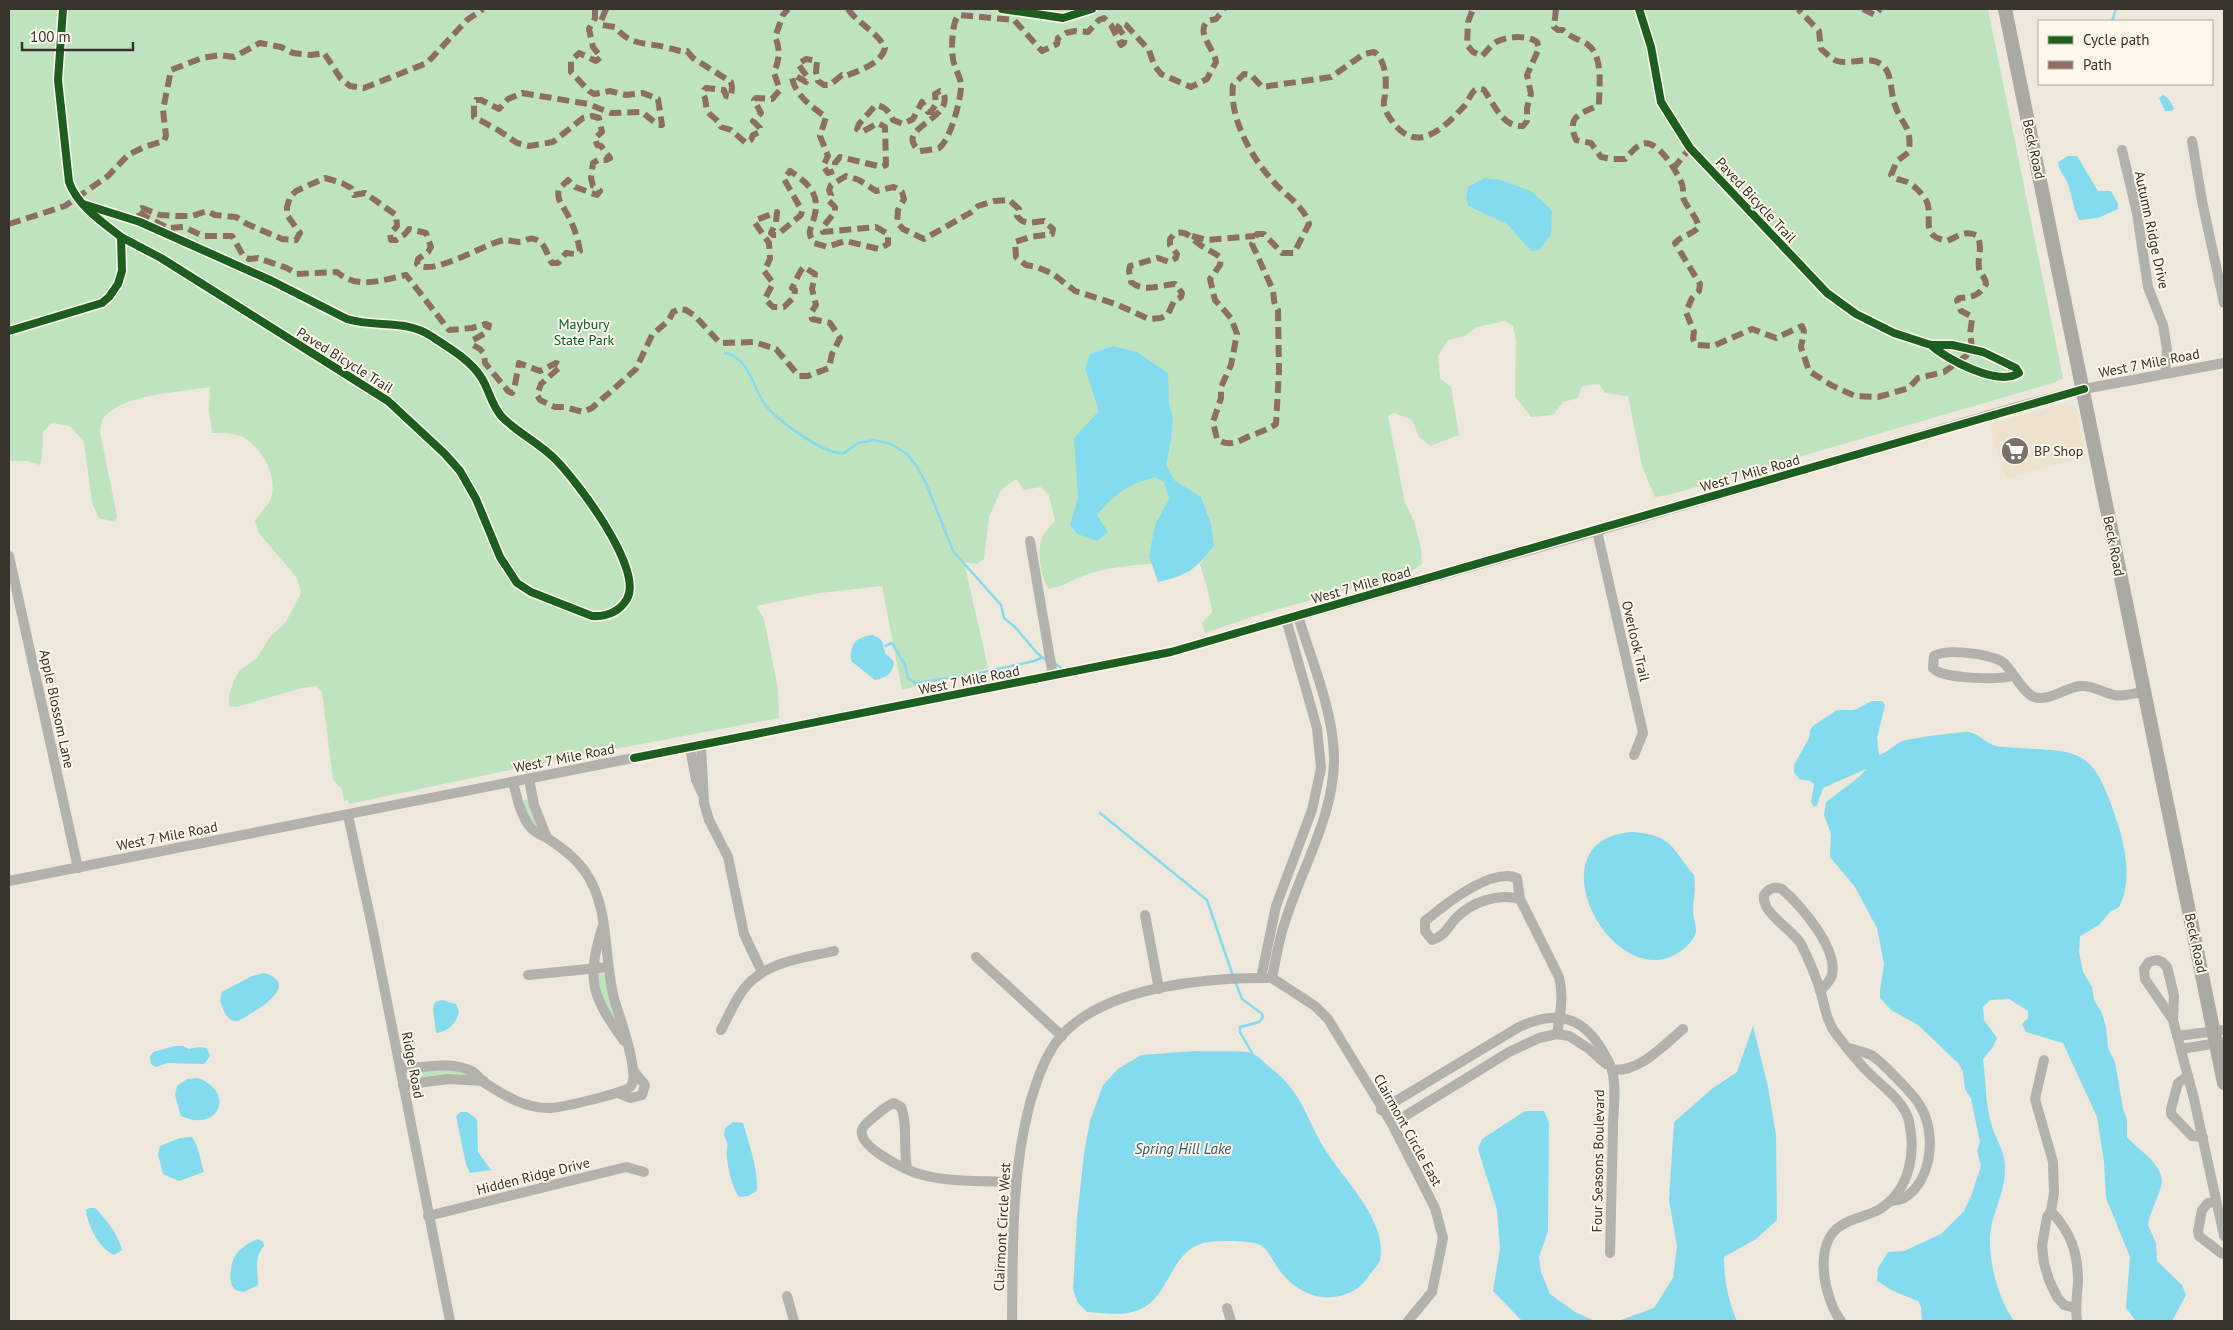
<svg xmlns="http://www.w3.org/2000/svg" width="2233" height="1330" font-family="'PT Sans',sans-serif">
	<rect width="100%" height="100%" fill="#ede7dc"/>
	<!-- built -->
	<path fill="#ede2ce" d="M2064,403L2076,407L2086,456L2006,479L1989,425Z"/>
	<!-- green -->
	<g fill="#c0e3bf">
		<path d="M9,9H1988L2063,378L2053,383L1672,494L1655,497L1642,466L1628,396L1605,393L1599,384L1582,386L1578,398L1563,402L1553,415L1531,417L1515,396L1516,340L1513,326L1505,321L1477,327L1465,336L1448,340L1438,356L1440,378L1451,387L1459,435L1430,446L1419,437L1412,420L1394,413L1388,416L1405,503L1414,521L1421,548L1422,564L1410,572L1258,615L1205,633L1202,623L1212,612L1208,591L1200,564L1212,549L1150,556L1152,564C1128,565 1101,568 1078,578C1066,583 1063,586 1049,589C1041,578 1037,554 1041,541C1043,534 1050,526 1055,521L1049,495L1041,487L1024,490L1016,479L1001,490L989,517L984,559L977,564L964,562L988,668L902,690L882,586L820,593L756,606L764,619L778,689L779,718L558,760L349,804L348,800L344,801L342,789L333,780L322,692L316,686L302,688L236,707L229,706V696L234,680L240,670L256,659L270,637L286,622L301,593L297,578L258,532L255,520C260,513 268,506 271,498C278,476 262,448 243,437C234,433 222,433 212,433L209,410L210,387C181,392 124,394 104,417C101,421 101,427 100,432L117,516L115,522L99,518L92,503L84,442L70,426L52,423L43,432L42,458L40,465L28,461H9Z"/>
		<path d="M528,799L539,829L528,817L522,801Z"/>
		<path d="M598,973L604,974L606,976L618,1024L601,997Z"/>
		<path d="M452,1068L473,1075L422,1078L421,1076L422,1072Z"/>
	</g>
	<!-- water -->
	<g fill="#84dbee">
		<path d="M2163,95C2169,98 2171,102 2174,109L2171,111H2165L2159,98Z"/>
		<path d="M2068,156H2077L2098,191H2111L2118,204V209L2098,218L2079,220C2073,208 2072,196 2068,184C2065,176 2059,172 2058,162Z"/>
		<path d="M1484,178L1501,180L1531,191L1552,210L1551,235L1539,250L1531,251L1507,224L1468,206L1466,198L1468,187Z"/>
		<path d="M1113,346L1137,352L1168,373L1169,404L1173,417L1171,440L1166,465L1174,480L1201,497L1211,524L1214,546C1195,570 1188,575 1158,582L1149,556L1155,525L1169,499L1164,482L1155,477C1127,485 1116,493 1097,515L1108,532L1097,541L1077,534L1070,525L1078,498L1074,438L1099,411L1085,368L1090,354Z"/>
		<path d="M872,635C885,640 881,641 885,652C886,655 892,659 894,662C892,675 887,677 875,680L851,661C850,643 855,638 872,635Z"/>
		<path d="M1872,701H1882L1885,705L1877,738L1879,755C1887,753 1894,745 1902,741C1907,739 1962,731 1969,732C1982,735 1986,746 2003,747C2081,753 2092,742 2118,825C2126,849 2132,883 2119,907L2110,912L2099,925L2080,936L2079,952L2083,972L2092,987L2094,1000L2102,1013L2106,1028L2108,1048L2115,1062L2123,1108L2127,1120V1137C2139,1151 2167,1166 2161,1187C2157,1200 2150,1212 2148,1225L2156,1243L2157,1261L2182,1285L2186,1295L2172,1321H2136L2126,1308L2130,1257L2106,1198L2104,1162L2097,1117L2063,1043L2026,1032L2022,1024L2028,1018V1011L2009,999L1990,1000L1983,1007L1984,1020L1997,1038L1993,1047L1983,1059C1986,1080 1985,1102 1991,1123C1995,1139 2005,1150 2005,1167C2006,1186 1997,1204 1992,1223C1985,1251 1997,1298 2014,1321H1922L1921,1307L1918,1301L1893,1291L1877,1281L1878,1268L1888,1252L1904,1251L1941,1234L1964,1211L1971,1196L1981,1166L1977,1151L1980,1142L1971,1099L1965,1089L1963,1072L1959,1064L1918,1025L1891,1010L1880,998V991L1884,964L1877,928L1855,887L1830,857L1831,834L1824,815L1826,802L1859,777L1866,769L1823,788L1817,805L1814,807L1811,802L1814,784L1810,781L1799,779L1794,772V765L1809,738L1810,730L1813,726L1837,710H1854Z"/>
		<path d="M1633,832C1674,836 1670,847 1694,875C1696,887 1694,897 1693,909C1693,916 1695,922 1696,928C1697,940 1682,951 1673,956C1606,986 1533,837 1633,832Z"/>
		<path d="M264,973C304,985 253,1013 238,1021C226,1022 224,1010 220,1001L222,992L252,976Z"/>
		<path d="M442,1000L456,1004L459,1011C457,1023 448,1032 436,1033L433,1009L435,1002Z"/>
		<path d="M1753,1026L1768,1087L1776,1135L1777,1220L1756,1239L1724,1257C1724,1280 1728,1300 1737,1321H1618L1654,1308L1673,1278L1677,1246L1669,1200L1674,1122L1713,1088L1737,1072Z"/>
		<path d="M175,1046H183L189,1049L198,1047L207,1048L210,1056L204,1064L168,1063L156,1067L151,1064L150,1057L153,1052Z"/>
		<path d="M1195,1051C1206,1052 1243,1050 1252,1053C1257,1055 1263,1061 1267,1065C1303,1091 1304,1116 1326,1151C1344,1180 1388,1221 1380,1260C1379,1264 1374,1269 1371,1273C1364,1283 1358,1290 1346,1294C1319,1304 1293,1290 1278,1268C1272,1260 1269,1250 1260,1245C1251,1240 1214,1240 1203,1243C1169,1252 1170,1300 1136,1311C1122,1316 1103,1313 1087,1312L1078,1303L1073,1290L1077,1219L1084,1153L1090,1121L1103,1085L1118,1069L1141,1055Z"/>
		<path d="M198,1078C237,1093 218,1133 181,1116L175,1095L177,1086L187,1079Z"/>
		<path d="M1525,1111H1544L1549,1122L1548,1231L1539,1257L1541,1272L1550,1294L1575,1312L1595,1321H1522L1493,1291L1500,1249L1497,1210L1478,1149L1482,1139Z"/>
		<path d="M461,1112H467L477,1119L478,1152L491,1170L470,1173L466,1164L456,1116Z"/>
		<path d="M733,1122L743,1123C749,1145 758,1167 757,1191L748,1196L739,1197C732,1186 728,1170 727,1158C726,1146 730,1146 724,1135L725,1128Z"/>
		<path d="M192,1137C199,1147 200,1160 204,1172L179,1181L163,1174L158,1154L160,1146L180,1138Z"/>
		<path d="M89,1208H95C106,1219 118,1234 122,1250L114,1255C99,1248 88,1227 86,1210Z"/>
		<path d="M258,1239L263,1242L264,1246C253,1259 258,1270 258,1285L244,1292C240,1291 235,1291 233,1287C228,1281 231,1262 235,1256C240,1248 250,1242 258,1239Z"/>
	</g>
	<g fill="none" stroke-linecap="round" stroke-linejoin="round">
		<!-- stream -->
		<g stroke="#84dbee" stroke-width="2.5">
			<path d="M2112,21L2116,9"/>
			<path d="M725,353C750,359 751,384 764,403C774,419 826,456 844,453L858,443L874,440L891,444L907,454L917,467L926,483L953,551L1001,605L1004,618L1015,627L1037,653L1047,661"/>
			<path d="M885,646L892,643L905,665L908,678L916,683L979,673L1034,661L1041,658"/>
			<path d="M1054,663L1061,668"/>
			<path d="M1100,813L1207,900L1233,976"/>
			<path d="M1235,981L1242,999L1262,1014L1263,1017L1259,1022L1240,1027V1032L1252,1053"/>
		</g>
		<!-- minor -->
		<g stroke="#b2b1ac" stroke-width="10">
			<path d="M2192,141L2202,201L2224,303"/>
			<path d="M2122,150L2137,213L2148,287L2163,325L2167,349L2165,374"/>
			<path d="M1597,531L1643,733L1634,755"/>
			<path d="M1030,541L1053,676"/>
			<path d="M9,556L78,868"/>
			<path d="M2012,676C1998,680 1942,679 1933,668L1934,656C1946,648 1988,654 2001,661C2011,666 2021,692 2034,697C2049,702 2066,687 2081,686C2093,685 2103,693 2114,695C2124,697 2134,693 2144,692"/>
			<path d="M701,746L704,803L709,820L728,857L744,934L762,972"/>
			<path d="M690,748L696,780L702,793"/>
			<path d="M529,779L534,805L547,838"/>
			<path d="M348,815L372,926L450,1321"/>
			<path d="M9,881L1171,652L1597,531L2016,407L2084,389L2224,363"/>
			<path d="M1520,899C1497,893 1471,902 1455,919C1446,929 1445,936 1432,940L1425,931V921C1443,906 1491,867 1517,878L1520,899L1559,977C1564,996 1560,1015 1557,1034"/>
			<path d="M1145,915L1159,989"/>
			<path d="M602,928C586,982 592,996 624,1041"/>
			<path d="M976,957L1062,1036"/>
			<path d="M528,975L608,967"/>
			<path d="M1261,978L1276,906L1312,810L1321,768L1317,728L1286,619"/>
			<path d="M1272,978L1315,1006L1328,1019L1392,1124L1435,1208L1443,1238L1432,1292L1408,1321"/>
			<path d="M1272,978C1276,958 1279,938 1286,919C1303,865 1335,814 1334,756C1333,710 1311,659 1298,616"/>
			<path d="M1820,991C1825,986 1830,982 1832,975C1838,948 1801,906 1782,889C1774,886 1769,888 1764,895C1761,913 1792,929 1801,944C1809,960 1816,976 1821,993C1825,1007 1827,1023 1837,1035C1845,1046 1854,1057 1863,1067C1877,1083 1904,1099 1909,1121C1916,1153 1910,1190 1880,1209C1868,1216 1853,1218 1842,1225C1812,1242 1824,1299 1841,1321"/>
			<path d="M2173,1020L2145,979L2144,969L2149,962L2157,960L2162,962L2167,967L2170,979L2174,996L2173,1020L2194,1099L2224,1236"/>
			<path d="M721,1030C727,1019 732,1007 739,996C759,962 800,959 834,951"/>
			<path d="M2177,1036L2224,1030"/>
			<path d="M1849,1048C1856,1050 1864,1052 1871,1055C1879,1059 1914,1095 1919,1104C1937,1131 1933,1180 1904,1198C1901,1200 1894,1200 1890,1201"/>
			<path d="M2181,1049L2224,1042"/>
			<path d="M2044,1060L2035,1099L2053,1162L2054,1193L2051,1211L2047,1217L2042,1246L2044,1263L2049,1280L2057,1297L2064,1305L2075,1308"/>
			<path d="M400,1068C424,1069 448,1060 471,1071C476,1073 480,1079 485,1083C505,1096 526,1109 551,1108C562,1107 627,1093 631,1086C640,1073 620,1018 615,1002C603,961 611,910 586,873C577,859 561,847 547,838C541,835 536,833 531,828C520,815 517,797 513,782"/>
			<path d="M1612,1070C1640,1072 1663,1046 1683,1029"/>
			<path d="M2188,1076L2178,1083L2171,1109V1114L2192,1136L2203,1137"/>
			<path d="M403,1085L448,1079L484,1081"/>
			<path d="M618,1093L631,1098L642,1095L645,1085L633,1070"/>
			<path d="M1381,1110L1519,1027C1554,1011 1581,1014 1602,1050C1605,1056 1611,1064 1612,1070C1617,1088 1613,1110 1613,1127C1612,1169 1611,1211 1610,1253"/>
			<path d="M1392,1124L1509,1052L1539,1038L1557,1034L1569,1036L1588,1048L1606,1064"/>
			<path d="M907,1168C903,1149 908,1123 901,1107L894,1103C886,1106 881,1111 875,1116C870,1120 864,1124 862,1130C858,1147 903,1168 916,1173C946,1183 984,1180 1015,1183"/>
			<path d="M2216,1202L2208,1203L2202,1210L2198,1231L2199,1236L2221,1253L2224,1254"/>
			<path d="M2051,1211C2071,1233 2078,1252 2078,1282C2077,1296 2075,1308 2077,1321"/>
			<path d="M428,1216L626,1167L644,1172"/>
			<path d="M787,1296L794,1321"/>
			<path d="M1227,1308L1231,1321"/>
			<path d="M1012,1321C1013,1248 1011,1175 1030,1103C1037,1080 1045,1054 1062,1035C1107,986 1208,977 1272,978"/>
		</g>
		<!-- major -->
		<path stroke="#aca8a2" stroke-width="14" d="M2005,9L2224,1083"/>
		<!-- quiet -->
		<g stroke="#8d6e63" stroke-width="6" stroke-dasharray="12 6" stroke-linecap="butt">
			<path d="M595,9V18L589,29L593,47L601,57L596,61L579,53L571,61V72L589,91L594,94L610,91L626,95L643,93L658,99L662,125H658L642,112L611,113L588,104L522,93L508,99L499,109L481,100H476L474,103V117L498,130L517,143L529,146L553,142L583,118L592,116L599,118L602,132L595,138L597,145L601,146L610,158L606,160H598L593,163L591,178L593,186L600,191L597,195L575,187L568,180L559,189C556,199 562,204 566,212C573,223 578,239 580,251L575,254L566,253L558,263H552C546,255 547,243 534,239C529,237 525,242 520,242C515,242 509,240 504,240C483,244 433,277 417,264L418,259L428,252L431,247L426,233L409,229L405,234L396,240H391L390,234L397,226L396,215L365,193L354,195L351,188L342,183L325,178L296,191L290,197L287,207V215L300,233L296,240L282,239L247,224L236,217L215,215L207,211L192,216H177L160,215L142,208L138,210L139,213L168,228L184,227L203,236H232L244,257L249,259L258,258L287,268L296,274L337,272C358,290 382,280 406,275L449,330L472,328L486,324L489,325L487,332L473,340V345L480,349L484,354L485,363L508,391L512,393L514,390L519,363L540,371L556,363L560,365V367L541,384L537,395L540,400L555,407H565L583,412L592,408L636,369L652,335L669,320L673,312L679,309L686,310L695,316L720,343L754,342L776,349L799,376H808L829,368L832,354L840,338L830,323L812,319L811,313L816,305L812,289L815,274L804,267C799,271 796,282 792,288L795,290L794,297L784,307H773L765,299L773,283L764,271L770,259L769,243L755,223L756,220L777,212L776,222L771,233L773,235H777L801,215L802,211L784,179L790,171C810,184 822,196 813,221C810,232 807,231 814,243L827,247L845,241L879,249L888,244V234L876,227L823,232V227L835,212V207L829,201L831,195L829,190L831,185L846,176L859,180L876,191L894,187L902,192L904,199L898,210L897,222L903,229L924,239L970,213L978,206L994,201L1009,200L1019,209L1017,216C1025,226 1033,222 1044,221L1053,229L1052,234L1030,237L1015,242L1016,257L1026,265L1037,267L1053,274L1075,291L1116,304L1149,319L1161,318L1168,314L1174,301L1181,297L1182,293L1175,284C1160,285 1144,293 1131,282L1129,271L1130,266L1158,258L1169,262L1176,258L1177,254L1170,245V239L1174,234C1186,229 1191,238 1199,244C1207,250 1214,252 1221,258L1220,265L1210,279L1215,300L1231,318L1237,334L1231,365L1221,387V398L1213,422L1217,439C1230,448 1238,441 1250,436C1260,432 1267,430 1276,424L1279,371L1278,310C1272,302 1275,296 1272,288L1252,244L1257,234H1264L1282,253H1294L1309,224C1304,205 1284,195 1272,180C1251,157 1229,117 1233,85L1244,74L1251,75L1262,87L1331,77L1364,54L1374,52C1386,60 1387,81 1385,94C1385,98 1383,102 1384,105C1385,112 1391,120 1395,125C1416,150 1437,133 1456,115C1459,111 1463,108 1466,104C1471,96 1473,85 1484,90C1494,104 1503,128 1523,126L1527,121V108L1531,94L1527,75L1539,48L1537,42C1527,35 1507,36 1496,42C1491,45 1486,52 1482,56L1473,52L1467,45L1468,22L1473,9"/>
			<path d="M606,9L601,21L602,25L615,27C631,46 643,42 665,47C674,49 679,52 687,51L693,58L731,82L732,87L731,97L726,96L724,90L706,88L704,90L703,94C707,101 705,103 707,110C710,117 717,117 721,127L731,130L746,143L751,140L753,135L760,132V128L753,121L761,113L754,100L756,98L772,99L780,90L774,73C779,60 781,50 775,37L783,15L788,9"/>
			<path d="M848,9C858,24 878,32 885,48C881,64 860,70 846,76L842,75L830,85H824L818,81L816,72L817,61L806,59L798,64L808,78L806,82L796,76L792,78C795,95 813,108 826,117L820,136L828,156L823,166L828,173L834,171L835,163L840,157L882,167L886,165L885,127L878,123L862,132L857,129L859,124L876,105C884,106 890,112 893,120L903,124L913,119L922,102L928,112H931L936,104L935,94L940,91L943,92C956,120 891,128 920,151C925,150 934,150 939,148C950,141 962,97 961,84C960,76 954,67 953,59C951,49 952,20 959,15L1014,20L1042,51L1057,44L1058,38L1066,33L1075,31L1088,32L1099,20L1104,18L1111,25L1121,45L1124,43L1125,37L1118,27L1121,23L1126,25L1149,50L1154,65L1161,74L1191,87L1207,79L1216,62C1214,48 1196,34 1207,21L1216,19L1224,9"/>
			<path d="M1556,9L1554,27L1558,30H1563C1570,37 1578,39 1587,44C1604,56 1599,86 1599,105C1581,114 1566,115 1576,140L1591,143L1601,157L1612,159H1625C1630,154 1634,148 1640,145C1656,135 1677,172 1682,184C1684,189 1682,195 1684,200C1689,210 1696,216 1699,227C1692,235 1682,235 1675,243L1700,284L1699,291L1692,298L1686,312L1694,332L1693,339L1696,345L1713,346L1752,329L1776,338L1802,326L1804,331L1801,347L1809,371L1831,385L1855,396L1878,397L1909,388L1918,378L1944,372L1966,356L1972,347L1970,333L1972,320L1971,316L1961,311L1957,300L1959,298C1973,297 1978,297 1986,284C1986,277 1980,275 1979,268C1977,256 1984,246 1976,235C1963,230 1957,237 1947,241C1917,235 1935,216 1926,200C1923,195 1914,185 1909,183C1902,179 1897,181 1891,175L1897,161L1909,152C1912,125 1902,126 1895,105C1891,95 1892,81 1887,71C1875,51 1853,66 1837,61C1831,59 1826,53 1821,49L1819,31L1798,9"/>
			<path d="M1863,9L1875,15L1880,9"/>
			<path d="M1673,169L1690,148"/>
			<path d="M9,224L65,206L108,176L128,155L144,147L164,141L166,136L163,110L171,70L202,58L220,55L234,57L260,43L281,47L293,53L311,55L324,53L341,79L350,86L364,88L427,63L467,20L483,9"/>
			<path d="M1192,236L1207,240L1255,236"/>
		</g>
		<defs>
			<g id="cycleway">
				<path d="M1002,9L1063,18L1092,9"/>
				<path d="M1639,9L1651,47L1661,102L1690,148L1827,293L1856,314L1894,333L1931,345H1952L1983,352L2016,368L2019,373C1998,387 1946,359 1931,345"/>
				<path d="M83,204L140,222L272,281L347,319C375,328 406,319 431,336C448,347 470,360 481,377C489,389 491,405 502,417C518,433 539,443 555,459C577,481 644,569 627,599C619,612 607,617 592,616L531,592L517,583L500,557L476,499L460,471L445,454L388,401L161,258L121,237"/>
				<path d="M9,331L102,303L109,297L118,284L122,271L121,237C102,222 77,205 69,182L58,80L63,9"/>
				<path d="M634,758L1171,652L2084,389"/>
			</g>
		</defs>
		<!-- cycleway casing -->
		<use href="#cycleway" stroke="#fef7eb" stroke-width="11"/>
		<!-- cycleway -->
		<use href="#cycleway" stroke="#1b5e20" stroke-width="8"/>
	</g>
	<!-- icons -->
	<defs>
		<symbol id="supermarket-disc" viewBox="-11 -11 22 22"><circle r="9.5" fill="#77736a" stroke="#fef7eb"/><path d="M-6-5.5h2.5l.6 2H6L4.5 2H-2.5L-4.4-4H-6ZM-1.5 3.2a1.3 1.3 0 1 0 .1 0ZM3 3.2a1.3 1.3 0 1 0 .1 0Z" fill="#fff"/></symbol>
	</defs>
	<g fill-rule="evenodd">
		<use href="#supermarket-disc" x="1999" y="435" width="32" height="32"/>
	</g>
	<g text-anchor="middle" stroke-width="4" stroke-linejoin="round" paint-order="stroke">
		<!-- street labels -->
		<g font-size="14" fill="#38342c" stroke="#fef7eb">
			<text transform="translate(2034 149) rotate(78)" y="5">Beck Road</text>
			<text transform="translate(1756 200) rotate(47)" y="5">Paved Bicycle Trail</text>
			<text transform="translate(2152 230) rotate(78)" y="5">Autumn Ridge Drive</text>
			<text transform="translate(345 360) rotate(32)" y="5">Paved Bicycle Trail</text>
			<text transform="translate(2149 363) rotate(-11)" y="5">West 7 Mile Road</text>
			<text transform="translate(1750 473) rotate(-16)" y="5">West 7 Mile Road</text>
			<text transform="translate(2114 546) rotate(79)" y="5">Beck Road</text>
			<text transform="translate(1361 585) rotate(-16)" y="5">West 7 Mile Road</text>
			<text transform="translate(1636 641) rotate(77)" y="5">Overlook Trail</text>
			<text transform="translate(969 680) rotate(-11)" y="5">West 7 Mile Road</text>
			<text transform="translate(57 709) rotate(78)" y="5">Apple Blossom Lane</text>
			<text transform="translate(564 758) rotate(-11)" y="5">West 7 Mile Road</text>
			<text transform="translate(167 836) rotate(-11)" y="5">West 7 Mile Road</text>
			<text transform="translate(2196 943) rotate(78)" y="5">Beck Road</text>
			<text transform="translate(413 1065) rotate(79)" y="5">Ridge Road</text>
			<text transform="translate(1408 1130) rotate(61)" y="5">Clairmont Circle East</text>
			<text transform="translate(1598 1161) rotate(-89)" y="5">Four Seasons Boulevard</text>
			<text transform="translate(533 1176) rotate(-14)" y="5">Hidden Ridge Drive</text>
			<text transform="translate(1002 1227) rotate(-87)" y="5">Clairmont Circle West</text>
		</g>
		<!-- park labels -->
		<g font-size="14" fill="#03632b" stroke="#fef7eb">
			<text x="584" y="329">Maybury<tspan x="584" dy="16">State Park</tspan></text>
		</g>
		<!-- poi labels -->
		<g font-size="14" fill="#38342c" stroke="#fef7eb" text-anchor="start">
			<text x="2034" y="456">BP Shop</text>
		</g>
		<!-- water labels -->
		<g font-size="15" font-style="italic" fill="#295e6c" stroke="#fef7eb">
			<text x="1183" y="1154">Spring Hill Lake</text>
		</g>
	</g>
	<!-- border -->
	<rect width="2233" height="1330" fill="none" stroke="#38342c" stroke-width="20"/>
	<!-- legend -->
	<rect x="2038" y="20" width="175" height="65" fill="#fef7eb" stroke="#afa99f"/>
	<rect x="2048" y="36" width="25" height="8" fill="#1b5e20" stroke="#afa99f"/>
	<text x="2083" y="45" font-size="15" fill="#38342c">Cycle path</text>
	<rect x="2048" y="61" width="25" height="8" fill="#8d6e63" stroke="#afa99f"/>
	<text x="2083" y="70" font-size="15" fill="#38342c">Path</text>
	<!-- scale -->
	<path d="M22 42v8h111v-8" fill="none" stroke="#38342c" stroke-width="2.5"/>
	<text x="30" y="42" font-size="15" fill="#38342c" stroke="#fef7eb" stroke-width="4" paint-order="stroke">100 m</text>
</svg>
